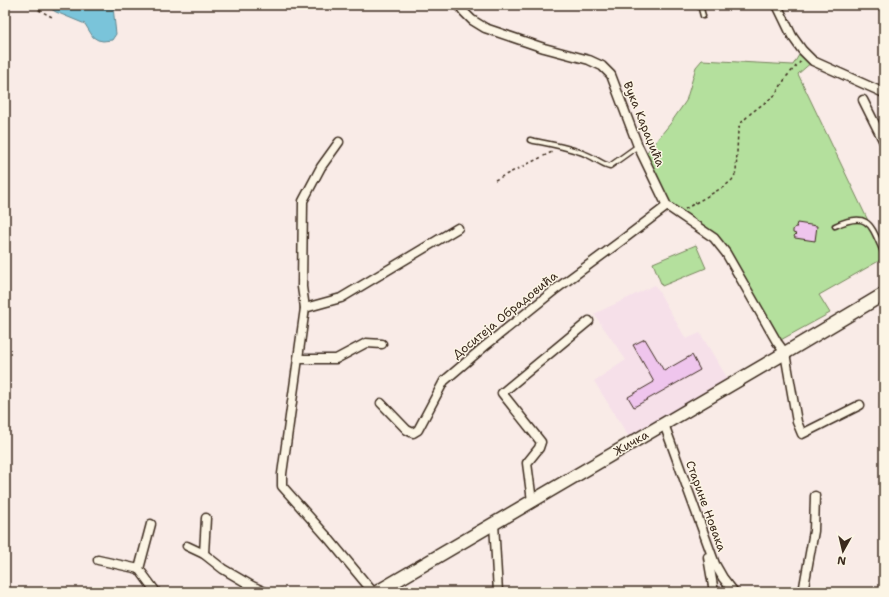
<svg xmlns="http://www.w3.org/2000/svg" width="889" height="597" font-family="'Shantell Sans',sans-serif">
	<rect width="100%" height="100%" fill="#f9ebe7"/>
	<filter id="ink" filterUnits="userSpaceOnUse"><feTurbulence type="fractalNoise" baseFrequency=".025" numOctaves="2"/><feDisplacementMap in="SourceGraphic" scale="8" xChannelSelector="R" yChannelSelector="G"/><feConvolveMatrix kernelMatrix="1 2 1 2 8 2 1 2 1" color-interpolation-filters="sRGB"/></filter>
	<g filter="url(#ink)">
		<!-- built -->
		<path fill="#f6e0e9" d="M655,285L686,339L700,333L731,384L632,442L594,381L626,360L594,314Z"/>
		<!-- green -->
		<g fill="#b4e09d" stroke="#78855e">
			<path d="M802,50L813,61L798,74L884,254V258L819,295L830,313L777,342L714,238L667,206L643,157L670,124L686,101L696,67L702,60L793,65Z"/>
			<path d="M696,245L706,268L662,286L653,263Z"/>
		</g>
		<!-- water -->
		<path fill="#7ac4da" stroke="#61868f" d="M45,5H110L113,7L116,34L112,40L103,41L98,40L93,37L85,24L56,12Z"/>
		<!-- building -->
		<g fill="#efc5ed" stroke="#3b2a1e">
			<path d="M797,223L817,226L815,241L795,238L794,236L796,234L793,233V230L795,227H797L796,226Z"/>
			<path d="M645,339L664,371L692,355L700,370L634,407L628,397L654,382L633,345Z"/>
		</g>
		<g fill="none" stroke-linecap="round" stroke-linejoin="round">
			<defs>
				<g id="service">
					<path d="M700,5L703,16"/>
					<path d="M530,140C549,144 568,147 585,154C594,157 601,164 610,166L638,146"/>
					<path d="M835,226C870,210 871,226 884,254"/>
				</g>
				<g id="minor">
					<path d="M459,5L464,12L472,20L485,28L544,48L589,60L602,66L611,75L638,146L667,206L714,238L726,253L777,342L785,353L797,422L802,434L860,405"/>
					<path d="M777,5L792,36L802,50L813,61L884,93"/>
					<path d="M863,100L884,142"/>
					<path d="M339,142L321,167L303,201L302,287L305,308L282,474V486L329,539L373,592"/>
					<path d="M305,308L341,298L458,228"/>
					<path d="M298,359H336L366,343L382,344"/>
					<path d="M381,403L407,430L413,433L418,430L444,381L485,346L556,289L621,241L667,206"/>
					<path d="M664,424L715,564L723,578L734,592"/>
					<path d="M532,501L527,463L539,448L541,442L502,393L589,321"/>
					<path d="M494,523L498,592"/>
					<path d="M151,524L139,569L156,592"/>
					<path d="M187,546L204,554L223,569L252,586L265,592"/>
					<path d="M204,554L206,518"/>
					<path d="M708,557L714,592"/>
					<path d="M98,560L139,569"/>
					<path d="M803,592L814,531L815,496"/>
				</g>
				<path id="secondary" d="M377,592L785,353L884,294"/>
			</defs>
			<!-- service casing -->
			<use href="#service" stroke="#3b2a1e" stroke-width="7"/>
			<!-- minor casing -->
			<use href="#minor" stroke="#3b2a1e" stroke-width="11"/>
			<!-- secondary casing -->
			<use href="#secondary" stroke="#3b2a1e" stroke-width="15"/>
			<!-- path -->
			<g stroke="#3b2a1e" stroke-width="1.5" stroke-dasharray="3 3" stroke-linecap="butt">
				<path d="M35,5L39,10L52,17"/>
				<path d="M495,180L554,151"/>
				<path d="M685,209L725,186L732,180L736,173L738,131L740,124L751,113L775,95L787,76L802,60"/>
			</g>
			<!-- service -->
			<use href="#service" stroke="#fcf5e5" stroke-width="4"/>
			<!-- minor -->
			<use href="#minor" stroke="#fcf5e5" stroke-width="8"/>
			<!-- secondary -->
			<use href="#secondary" stroke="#fcf5e5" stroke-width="12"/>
		</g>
	</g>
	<g text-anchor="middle" stroke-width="3" stroke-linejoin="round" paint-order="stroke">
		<!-- street labels -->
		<g font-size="12" fill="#3b2a1e" stroke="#fcf5e5">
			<text transform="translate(644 124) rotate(68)" y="4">Вука Караџића</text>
			<text transform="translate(505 315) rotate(-39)" y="4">Доситеја Обрадовића</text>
			<text transform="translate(631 443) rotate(-30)" y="4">Жичка</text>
			<text transform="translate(706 506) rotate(70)" y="4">Старине Новака</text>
		</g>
	</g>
	<!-- margin -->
	<rect width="889" height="597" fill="none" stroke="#fcf5e5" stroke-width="20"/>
	<rect x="10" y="10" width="869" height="577" fill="none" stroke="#3b2a1e" stroke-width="1.5" filter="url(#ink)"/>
	<!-- north arrow -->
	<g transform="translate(843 551) rotate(188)" stroke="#fcf5e5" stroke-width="3" paint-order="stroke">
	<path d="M0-3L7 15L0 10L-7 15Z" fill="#3b2a1e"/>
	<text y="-6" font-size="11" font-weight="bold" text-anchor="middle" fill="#3b2a1e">N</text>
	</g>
</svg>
